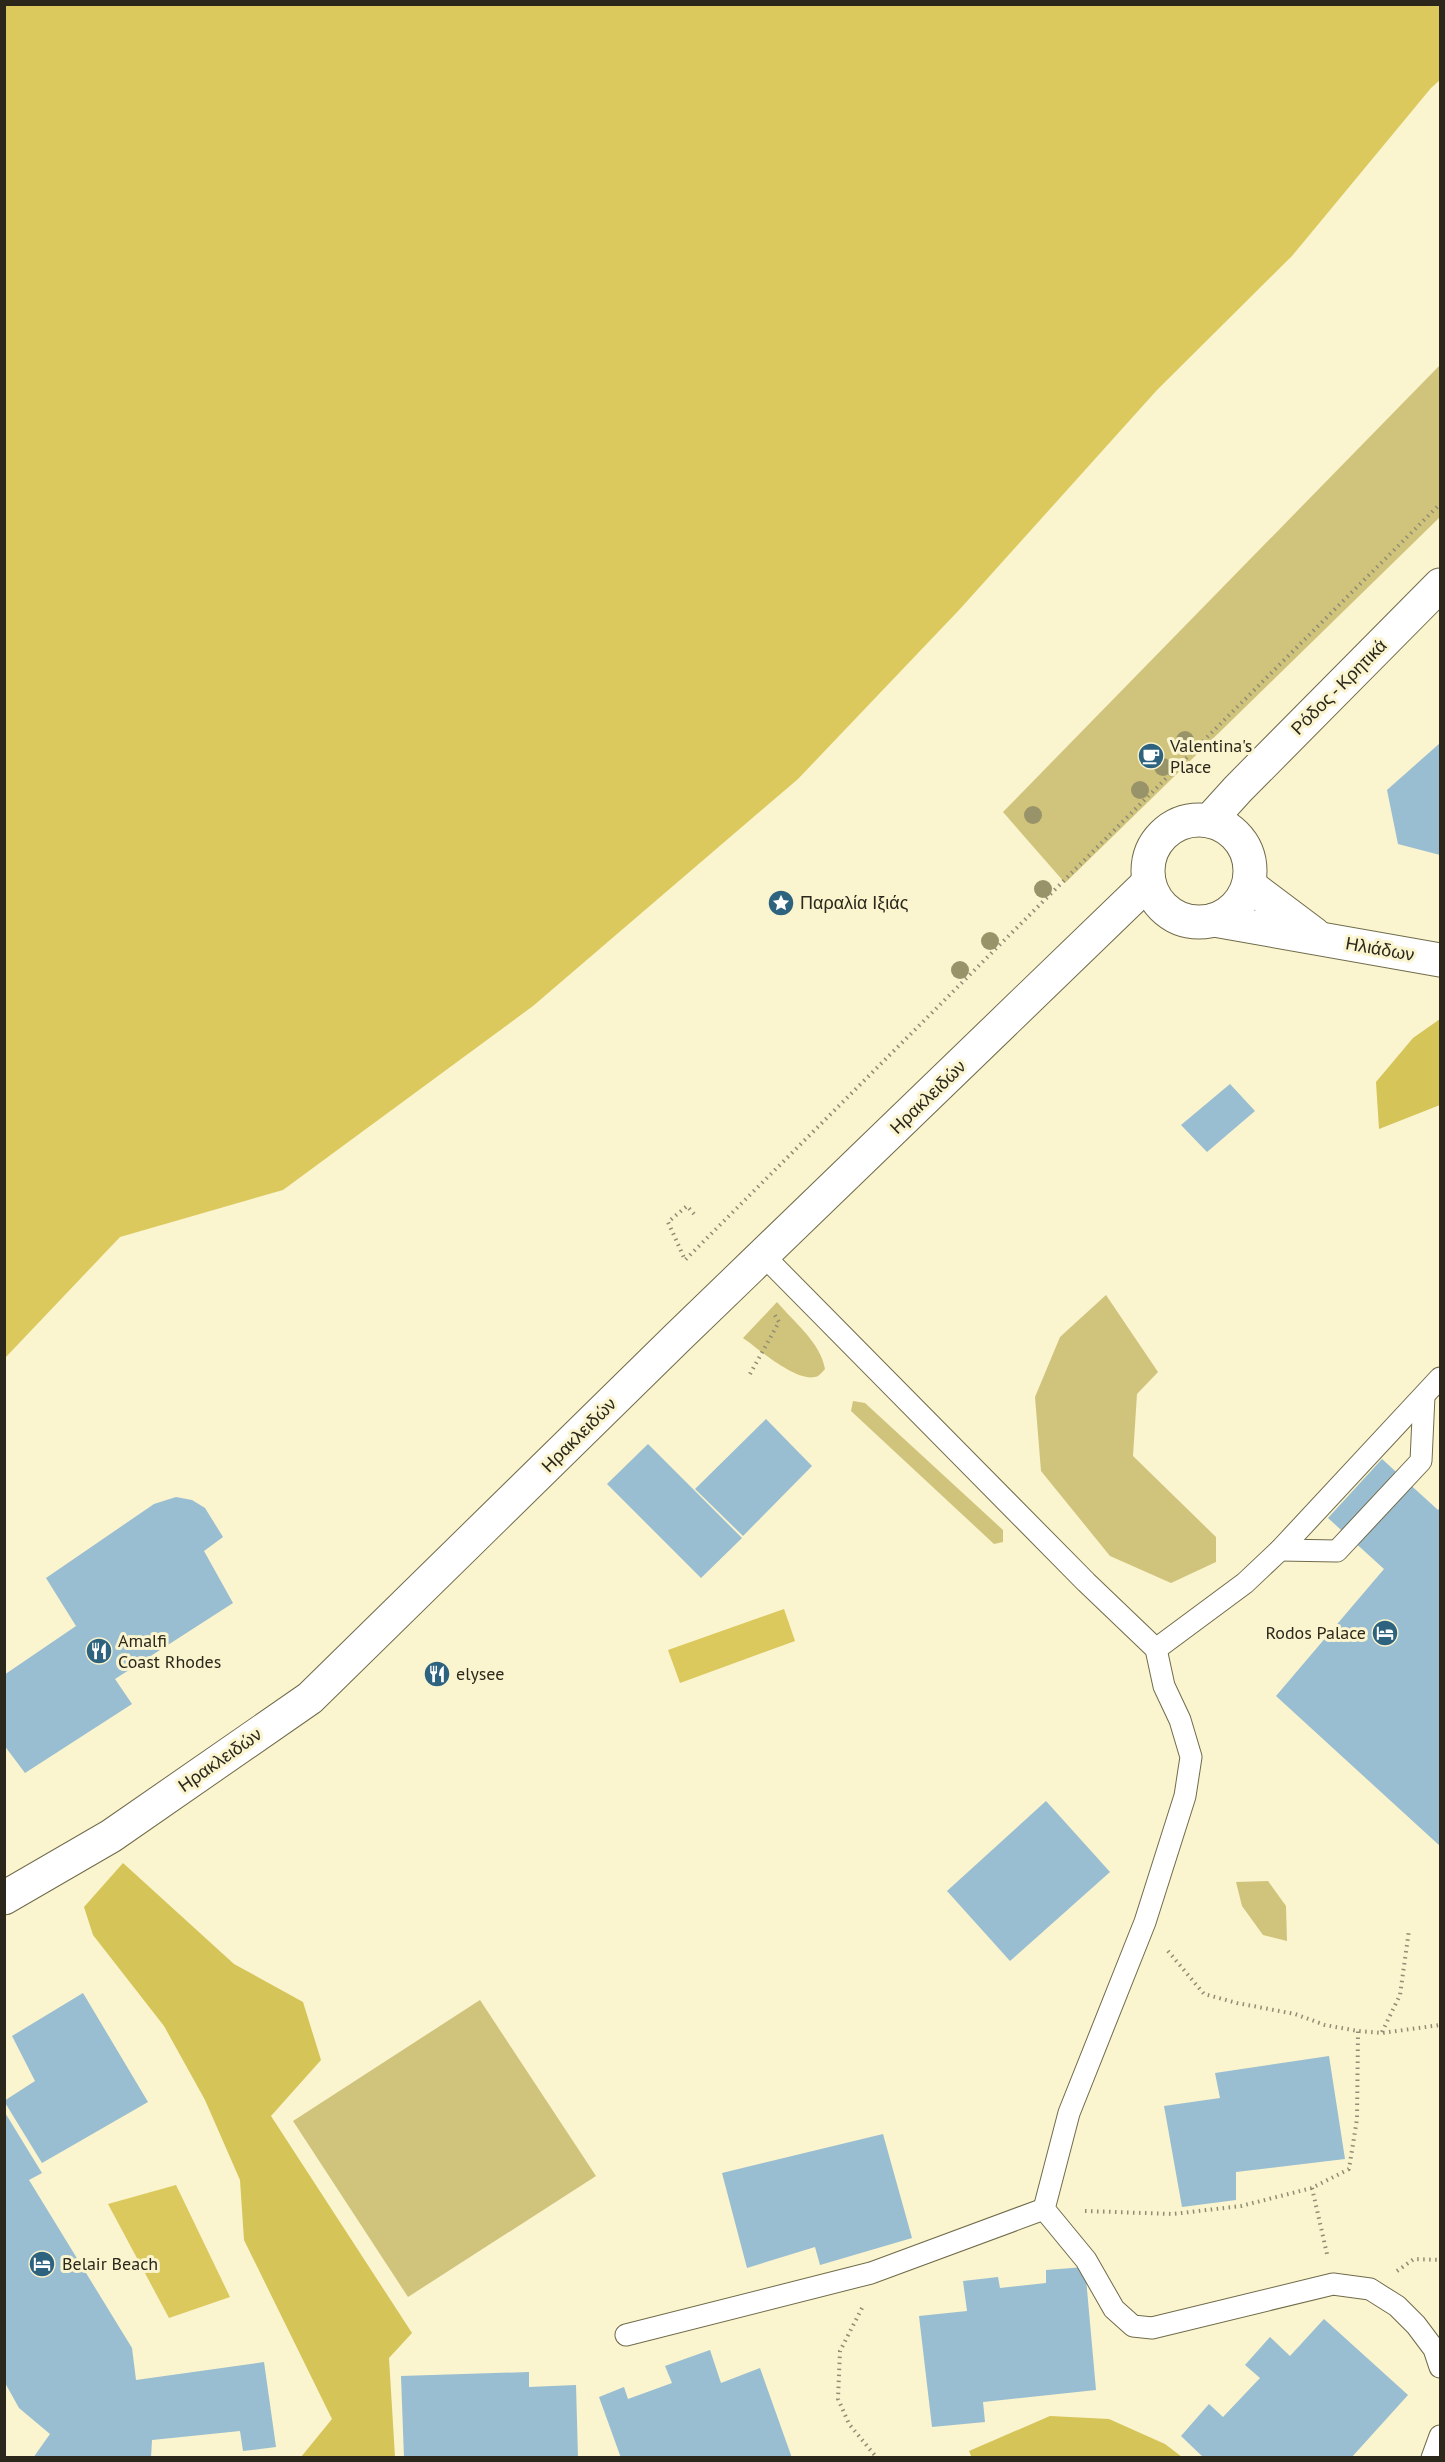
<svg xmlns="http://www.w3.org/2000/svg" width="1445" height="2462" font-family="'PT Sans',sans-serif">
	<rect width="100%" height="100%" fill="#faf4cf"/>
	<!-- green -->
	<g fill="#d0c47c">
		<path d="M1440,365V517L1065,883L1003,812Z"/>
		<path d="M1106,1295L1158,1372L1137,1394L1133,1456L1216,1537V1562L1171,1583L1110,1556L1041,1471L1035,1397L1060,1337Z"/>
		<path d="M777,1302C794,1322 821,1343 825,1369C823,1371 821,1374 818,1376C799,1385 759,1349 743,1338Z"/>
		<path d="M853,1401L865,1403L1003,1530V1542L994,1544L851,1411Z"/>
		<path d="M1268,1881L1286,1906L1287,1941L1263,1935L1242,1906L1236,1882Z"/>
		<path d="M480,2000L596,2176L408,2297L293,2121Z"/>
	</g>
	<!-- forest -->
	<g fill="#d5c457">
		<path d="M1440,1019V1105L1379,1129L1376,1082L1413,1038Z"/>
		<path d="M123,1863L234,1964L303,2002L321,2060L271,2116L412,2333L389,2358L395,2457H301L332,2419L244,2240L240,2180L205,2100L164,2026L93,1935L84,1907Z"/>
		<path d="M1050,2416L1109,2419L1165,2444L1182,2457L972,2458L969,2451Z"/>
	</g>
	<!-- water -->
	<g fill="#dbc95d">
		<path d="M5,4L1440,5V80L1431,88L1292,256L1157,390L960,609L798,779L533,1006L283,1190L120,1237L5,1358Z"/>
		<path d="M784,1609L795,1641L680,1683L668,1650Z"/>
		<path d="M176,2185L230,2297L169,2318L108,2204Z"/>
	</g>
	<!-- building -->
	<g fill="#99bdd1">
		<path d="M1440,743V855L1398,844L1387,790Z"/>
		<path d="M1230,1084L1255,1111L1207,1152L1181,1125Z"/>
		<path d="M766,1419L812,1466L743,1536L695,1489Z"/>
		<path d="M648,1444L742,1538L701,1578L607,1484Z"/>
		<path d="M1382,1459L1438,1510L1440,1507V1846L1276,1696L1384,1569L1328,1518Z"/>
		<path d="M176,1497L192,1500L205,1508L223,1537L204,1551L233,1603L115,1679L132,1704L25,1773L4,1745V1675L76,1626L46,1578L154,1504Z"/>
		<path d="M1046,1801L1110,1872L1010,1961L947,1891Z"/>
		<path d="M83,1993L148,2102L42,2163L4,2101L35,2081L12,2036Z"/>
		<path d="M1329,2056L1345,2159L1236,2172V2200L1182,2207L1164,2106L1220,2098L1215,2073Z"/>
		<path d="M4,2111L42,2173L29,2180L132,2348L136,2380L264,2362L276,2447L243,2451L240,2431L152,2440L151,2458H33L50,2434L19,2408L4,2381Z"/>
		<path d="M883,2134L912,2238L820,2265L815,2247L747,2268L722,2173Z"/>
		<path d="M1085,2267L1096,2390L983,2402L985,2422L932,2427L919,2316L967,2311L963,2281L998,2277L1000,2288L1046,2283V2270Z"/>
		<path d="M1324,2319L1408,2395L1351,2458H1204L1181,2436L1209,2404L1223,2417L1260,2378L1245,2365L1270,2337L1290,2356Z"/>
		<path d="M710,2350L721,2383L760,2368L792,2458H621L599,2397L624,2387L628,2399L672,2383L665,2366Z"/>
		<path d="M529,2372V2387L576,2385L578,2458H404L401,2376Z"/>
	</g>
	<g fill="none" stroke-linecap="round" stroke-linejoin="round">
		<defs>
			<g id="lane">
				<path d="M763,1255L1086,1582L1156,1649L1164,1686L1180,1720L1191,1757L1185,1796L1145,1922L1069,2113L1044,2209L1086,2260L1114,2309L1133,2326L1152,2328L1333,2284L1370,2289L1397,2306L1416,2325L1434,2349L1440,2367"/>
				<path d="M1280,1550L1337,1551L1421,1461L1424,1396"/>
				<path d="M1156,1649L1245,1583L1280,1550L1440,1378"/>
				<path d="M626,2335L871,2273L1044,2209"/>
				<path d="M1432,2458L1440,2436"/>
			</g>
			<g id="secondary">
				<circle cx="1199" cy="871" r="51"/>
				<path d="M1209,821L1238,789L1440,585"/>
				<path d="M1249,885L1314,934"/>
				<path d="M1214,920L1440,960"/>
				<path d="M4,1898L111,1836L310,1698L677,1338L1149,882"/>
			</g>
		</defs>
		<!-- lane casing -->
		<use href="#lane" stroke="#706b4a" stroke-width="23"/>
		<!-- secondary casing -->
		<use href="#secondary" stroke="#706b4a" stroke-width="35"/>
		<!-- path -->
		<g stroke="#918d74" stroke-width="4" stroke-dasharray="1.5 4.5" stroke-linecap="butt">
			<path d="M694,1214L687,1206L668,1222L685,1260L1440,504"/>
			<path d="M750,1374L779,1322L773,1312"/>
			<path d="M1168,1951L1204,1994L1237,2003L1295,2014L1325,2025L1358,2031L1382,2033L1440,2025"/>
			<path d="M1382,2032L1400,1995L1409,1930"/>
			<path d="M1312,2188L1327,2254"/>
			<path d="M1085,2211L1173,2214L1241,2206L1312,2188L1349,2169L1357,2119L1358,2031"/>
			<path d="M1397,2271L1414,2259L1440,2260"/>
			<path d="M862,2308L840,2351L838,2399L849,2424L877,2458"/>
		</g>
		<!-- lane -->
		<use href="#lane" stroke="#fff" stroke-width="21"/>
		<!-- secondary -->
		<use href="#secondary" stroke="#fff" stroke-width="33"/>
	</g>
	<!-- trees -->
	<g fill="#999369">
		<circle cx="1185" cy="740" r="9"/>
		<circle cx="1163" cy="767" r="9"/>
		<circle cx="1140" cy="790" r="9"/>
		<circle cx="1033" cy="815" r="9"/>
		<circle cx="1043" cy="889" r="9"/>
		<circle cx="990" cy="941" r="9"/>
		<circle cx="960" cy="970" r="9"/>
	</g>
	<!-- icons -->
	<defs>
		<symbol id="cafe-disc" viewBox="-11 -11 22 22"><circle r="9.5" fill="#2e637f" stroke="#faf4cf"/><path d="M-5.5-4.5H6V0H3Q3 3.5 0 3.5H-2.5Q-5.5 3.5-5.5 0ZM3-3.2v2h1.7v-2ZM-6 4.5H4V6H-6Z" fill="#fff"/></symbol>
		<symbol id="sight-disc" viewBox="-11 -11 22 22"><circle r="9.5" fill="#2e637f" stroke="#faf4cf"/><path d="M0-6L1.8-2.2L6-1.7L2.9 1.2L3.7 5.4L0 3.3L-3.7 5.4L-2.9 1.2L-6-1.7L-1.8-2.2Z" fill="#fff"/></symbol>
		<symbol id="hotel-disc" viewBox="-11 -11 22 22"><circle r="9.5" fill="#2e637f" stroke="#faf4cf"/><path d="M-6-4.5h1.5V1H6V5H4.5V3h-9V5H-6ZM-4 0a1.8 1.8 0 1 1 3.6 0ZM.5 0V-2.5h3Q6-2.5 6 0Z" fill="#fff"/></symbol>
		<symbol id="restaurant-disc" viewBox="-11 -11 22 22"><circle r="9.5" fill="#2e637f" stroke="#faf4cf"/><path d="M-5-6h1v4h1v-4h1v4h1v-4h1v5L-1.5 .5V6h-2V.5L-5-1ZM5-6V6H3V1.5H1.5Q1.5-4 5-6Z" fill="#fff"/></symbol>
	</defs>
	<g fill-rule="evenodd">
		<use href="#cafe-disc" x="1136" y="741" width="30" height="30"/>
		<use href="#sight-disc" x="766" y="888" width="30" height="30"/>
		<use href="#hotel-disc" x="1370" y="1618" width="30" height="30"/>
		<use href="#restaurant-disc" x="84" y="1636" width="30" height="30"/>
		<use href="#restaurant-disc" x="422" y="1659" width="30" height="30"/>
		<use href="#hotel-disc" x="27" y="2249" width="30" height="30"/>
	</g>
	<g text-anchor="middle" stroke-width="6" stroke-linejoin="round" paint-order="stroke">
		<!-- street labels -->
		<g font-size="18" fill="#2b281b" stroke="#faf4cf">
			<text transform="translate(1339 687) rotate(-45)" y="6">Ρόδος - Κρητικά</text>
			<text transform="translate(1380 949) rotate(10)" y="6">Ηλιάδων</text>
			<text transform="translate(928 1097) rotate(-44)" y="6">Ηρακλειδών</text>
			<text transform="translate(579 1435) rotate(-45)" y="6">Ηρακλειδών</text>
			<text transform="translate(220 1760) rotate(-35)" y="6">Ηρακλειδών</text>
		</g>
		<!-- poi labels -->
		<g font-size="18" fill="#2b281b" stroke="#faf4cf" text-anchor="start">
			<text x="1170" y="752">Valentina's<tspan x="1170" dy="21">Place</tspan></text>
			<text x="800" y="909">Παραλία Ιξιάς</text>
			<text x="1366" y="1639" text-anchor="end">Rodos Palace</text>
			<text x="118" y="1647">Amalfi<tspan x="118" dy="21">Coast Rhodes</tspan></text>
			<text x="456" y="1680">elysee</text>
			<text x="62" y="2270">Belair Beach</text>
		</g>
	</g>
	<!-- border -->
	<rect width="1445" height="2462" fill="none" stroke="#2b281b" stroke-width="12"/>
</svg>
